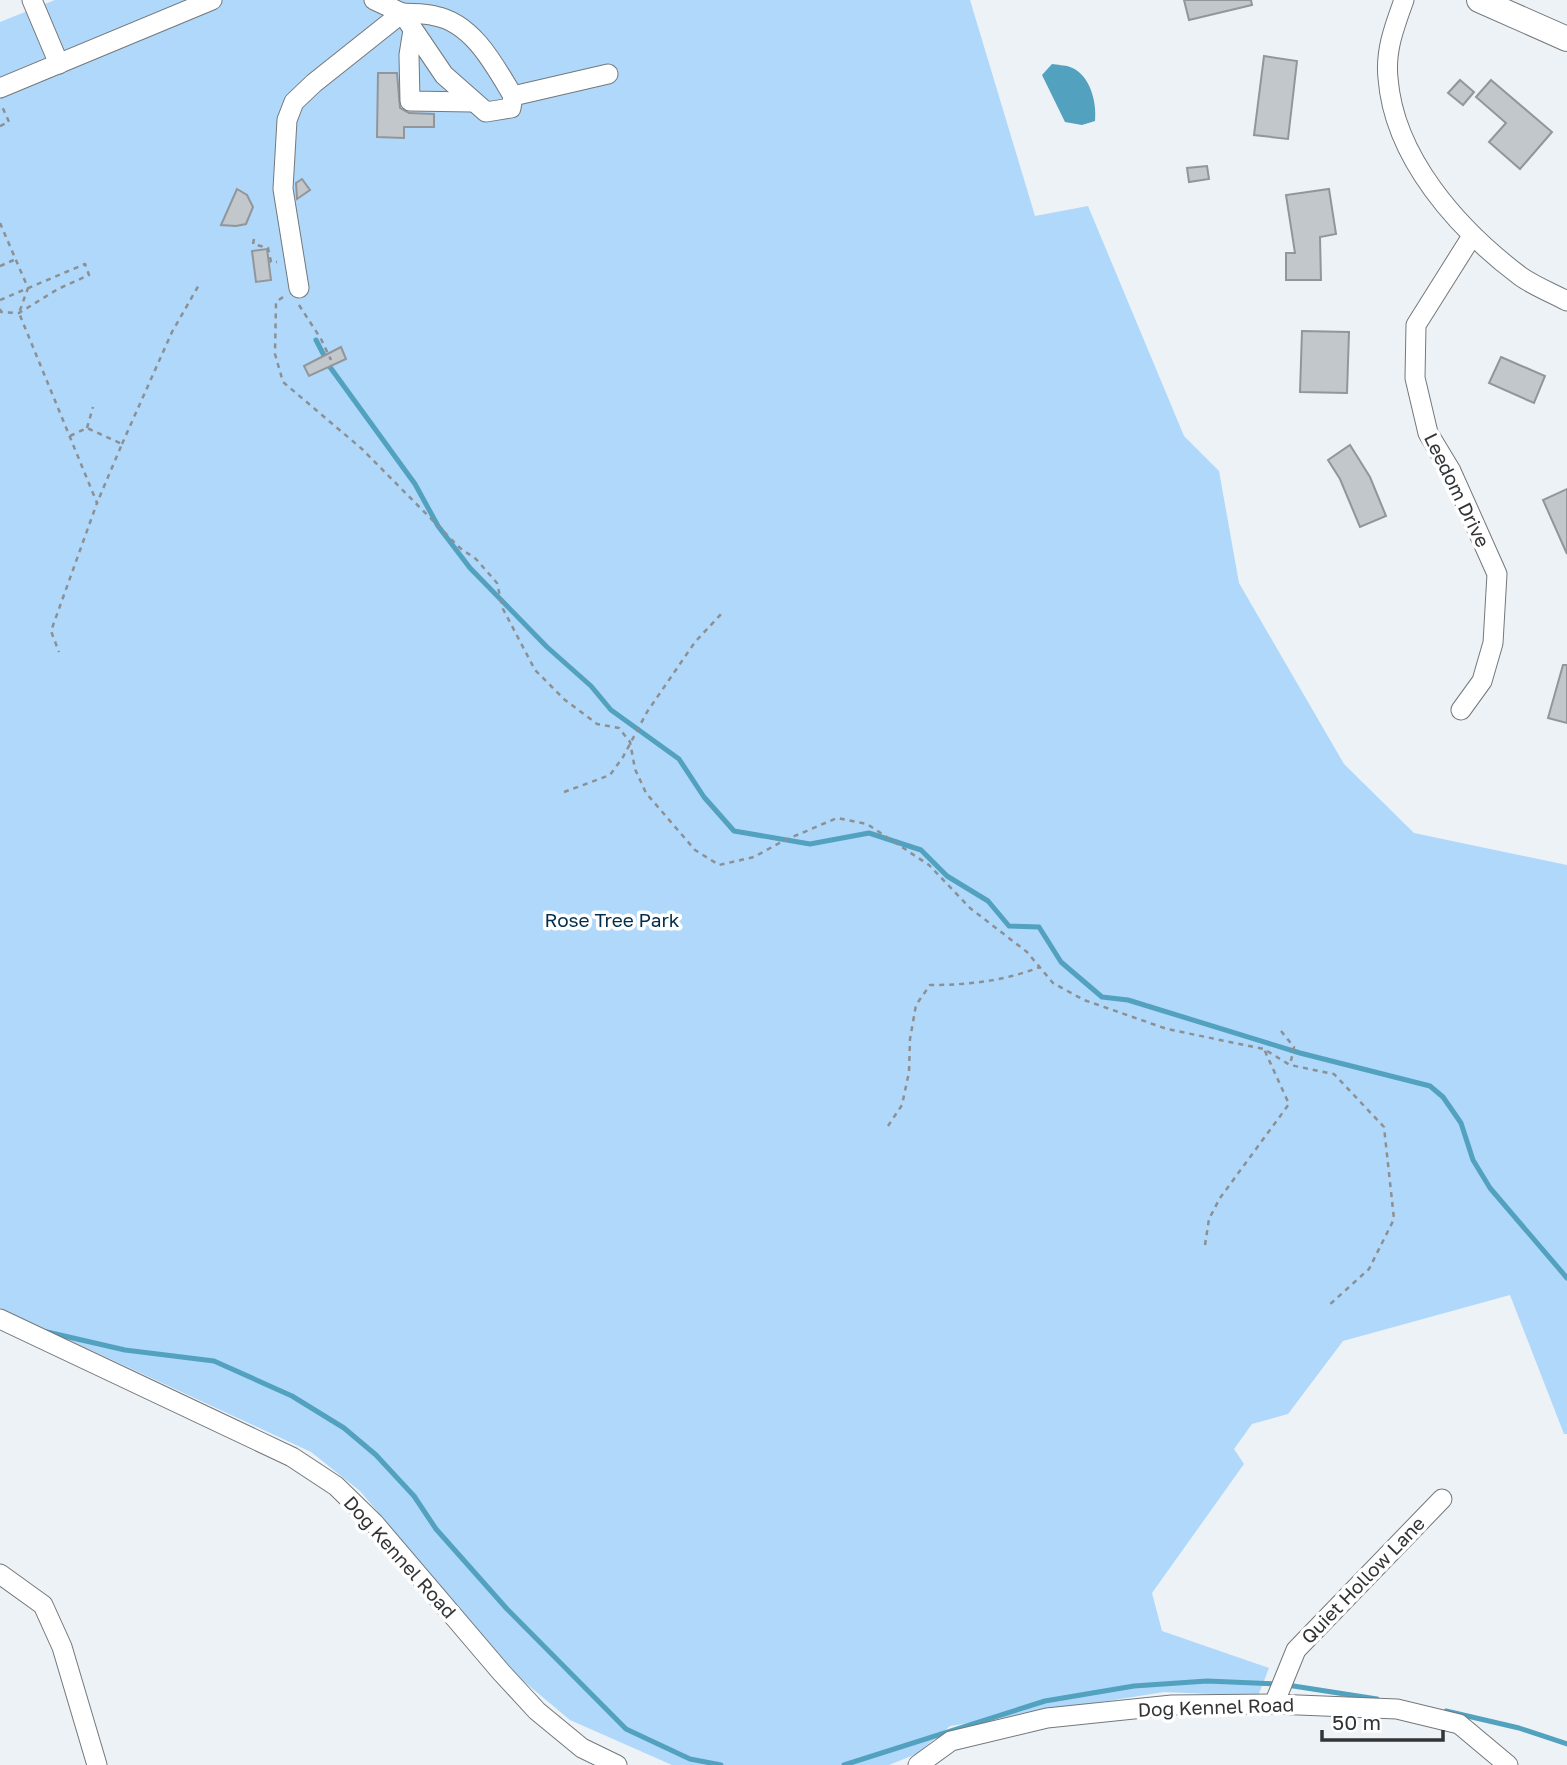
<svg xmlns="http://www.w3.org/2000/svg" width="1567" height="1765" font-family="'Golos Text',sans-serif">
	<rect width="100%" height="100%" fill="#edf2f6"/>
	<!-- green -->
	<path fill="#afd8fb" d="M55,0H970L1035,216L1088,206L1184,436L1219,471L1239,583L1344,764L1414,833L1567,865V1434H1564L1510,1295L1343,1341L1288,1414L1252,1424L1234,1449L1244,1464L1152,1593L1162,1631L1269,1668L1258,1696L1164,1692L950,1726L916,1754L889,1765H672L570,1720L515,1674L360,1491L311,1452L0,1308V22Z"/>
	<!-- water -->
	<path fill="#52a1bf" d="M1052,64C1057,65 1065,65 1070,67C1090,74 1097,102 1095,121L1082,125L1065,122L1042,75Z"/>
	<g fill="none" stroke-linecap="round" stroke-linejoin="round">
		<!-- stream -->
		<g stroke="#52a1bf" stroke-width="5">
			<path d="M316,340L330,367L415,484L438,526L470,568L547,647L591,686L611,710L679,759L704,797L734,831L810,844L869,833L921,850L947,876L988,901L1009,926L1039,927L1061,962L1102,997L1128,1000L1300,1053L1430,1086L1443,1097L1461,1123L1473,1160L1490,1188L1567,1278"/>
			<path d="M47,1332L125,1350L214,1361L292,1396L344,1428L376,1455L414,1496L436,1529L507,1609L626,1729L690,1759L721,1765"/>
			<path d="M1287,1685L1377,1699"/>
			<path d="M1446,1711L1519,1728L1567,1744"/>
			<path d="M844,1765L1045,1701L1134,1686L1207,1681L1277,1684"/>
		</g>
	</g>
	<!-- building -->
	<g fill="#c2c7cb" stroke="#92969a" stroke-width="2">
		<path d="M1184,0H1251L1252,5L1189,20Z"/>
		<path d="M1264,56L1297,61L1288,139L1254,135Z"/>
		<path d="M378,73H397L400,108L409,113L434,114V127H404V138L377,137Z"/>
		<path d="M1460,80L1474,92L1463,105L1448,93Z"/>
		<path d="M1491,80L1552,132L1520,169L1489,142L1506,123L1476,97Z"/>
		<path d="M1207,166L1209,179L1189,182L1187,168Z"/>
		<path d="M302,179L310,190L297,199L296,183Z"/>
		<path d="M237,189L247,195L253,207L246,224L236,226L221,225Z"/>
		<path d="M1329,189L1336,234L1320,237L1321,280H1286V253H1295L1286,195Z"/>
		<path d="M267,249L271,280L256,282L252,251Z"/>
		<path d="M1302,331L1349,332L1347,393L1300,392Z"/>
		<path d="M341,347L346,359L309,376L304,366Z"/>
		<path d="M1501,357L1545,376L1534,403L1489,383Z"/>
		<path d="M1350,445L1370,477L1386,516L1360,527L1340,479L1328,460Z"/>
		<path d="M1567,489V554L1543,500Z"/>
		<path d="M1563,665H1567V723L1548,718Z"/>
	</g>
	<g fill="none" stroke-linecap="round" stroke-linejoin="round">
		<defs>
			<g id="minor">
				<path d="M32,0L59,64"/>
				<path d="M374,0L402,13L444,75L486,112L511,108L513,96L608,74"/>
				<path d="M1404,0C1395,25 1385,50 1388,78C1394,158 1458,229 1520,276C1534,286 1552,293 1567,301"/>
				<path d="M413,30L409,55L410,101L472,102"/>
				<path d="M0,88L212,0"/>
				<path d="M299,288L283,189L287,120L294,102L314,83L402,13C413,14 424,13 435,16C473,23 495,66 513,96"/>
				<path d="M1461,710L1482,681L1493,643L1497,574L1451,471L1428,433L1415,378L1416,325L1472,236"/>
				<path d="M0,1319L292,1457L336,1486L374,1523L501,1672L537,1711L582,1748L617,1765"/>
				<path d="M0,1574L43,1605L62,1647L97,1765"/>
				<path d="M1274,1704L1296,1650L1442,1499"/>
				<path d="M918,1765L951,1741L1047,1718L1172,1705L1274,1704L1397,1709L1459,1724L1508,1765"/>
			</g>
			<path id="major" d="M1479,0L1567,39"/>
		</defs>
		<!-- minor casing -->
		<use href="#minor" stroke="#73787b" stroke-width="21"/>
		<!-- major casing -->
		<use href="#major" stroke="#73787b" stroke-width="26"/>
		<!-- path -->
		<g stroke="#8d9093" stroke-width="2.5" stroke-dasharray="5 5" stroke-linecap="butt">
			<path d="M0,126L9,122L1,104"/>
			<path d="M0,223L28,288L19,313L97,503L51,631L59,652"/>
			<path d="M254,239L253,244L268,248L271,262H277"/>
			<path d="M0,266L16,259"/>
			<path d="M283,297L276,302L275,354L283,382L362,449L460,548L476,559L497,583L503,609L535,670L565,700L597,724L619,728L630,742L635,769L646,793L695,850L719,865L754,857L783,841L837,818L867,824L929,865L970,908L1027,952L1053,983L1084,1000L1167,1029L1264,1049L1290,1065L1334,1074L1384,1127L1394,1219L1369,1269L1327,1307"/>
			<path d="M0,300L85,264L89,275L58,289L19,313L1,312L0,309"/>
			<path d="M299,305L321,339L331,360"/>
			<path d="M87,428L93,407"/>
			<path d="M70,436L87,428L122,444L97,503"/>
			<path d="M122,444L172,332L200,283"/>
			<path d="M564,792L610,775L623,757L647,712L695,642L723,612"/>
			<path d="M1281,1031L1294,1047L1290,1065"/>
			<path d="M888,1126L902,1105L909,1072L910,1039L916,1005L930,985C969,985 1004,981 1040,967"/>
			<path d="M1205,1245L1209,1219L1220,1198L1289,1104L1264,1049"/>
		</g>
		<!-- minor -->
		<use href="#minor" stroke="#fff" stroke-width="19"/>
		<!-- major -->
		<use href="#major" stroke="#fff" stroke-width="24"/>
	</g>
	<g text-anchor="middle" stroke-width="7" stroke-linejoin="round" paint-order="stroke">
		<!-- street labels -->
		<g font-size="19" fill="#323436" stroke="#fff">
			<text transform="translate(1457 490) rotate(64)" y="7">Leedom Drive</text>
			<text transform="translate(400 1557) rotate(48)" y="7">Dog Kennel Road</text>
			<text transform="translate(1363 1580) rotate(-46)" y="7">Quiet Hollow Lane</text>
			<text transform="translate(1216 1707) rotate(-2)" y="7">Dog Kennel Road</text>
		</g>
		<!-- park labels -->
		<g font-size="19" fill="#002e4c" stroke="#fff">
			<text x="612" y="927">Rose Tree Park</text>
		</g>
	</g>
	<!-- scale -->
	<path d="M1322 1730v10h121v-10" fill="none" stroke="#323436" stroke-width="3.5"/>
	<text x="1332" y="1730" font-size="21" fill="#323436" stroke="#ffffff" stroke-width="5" paint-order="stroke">50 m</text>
</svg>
